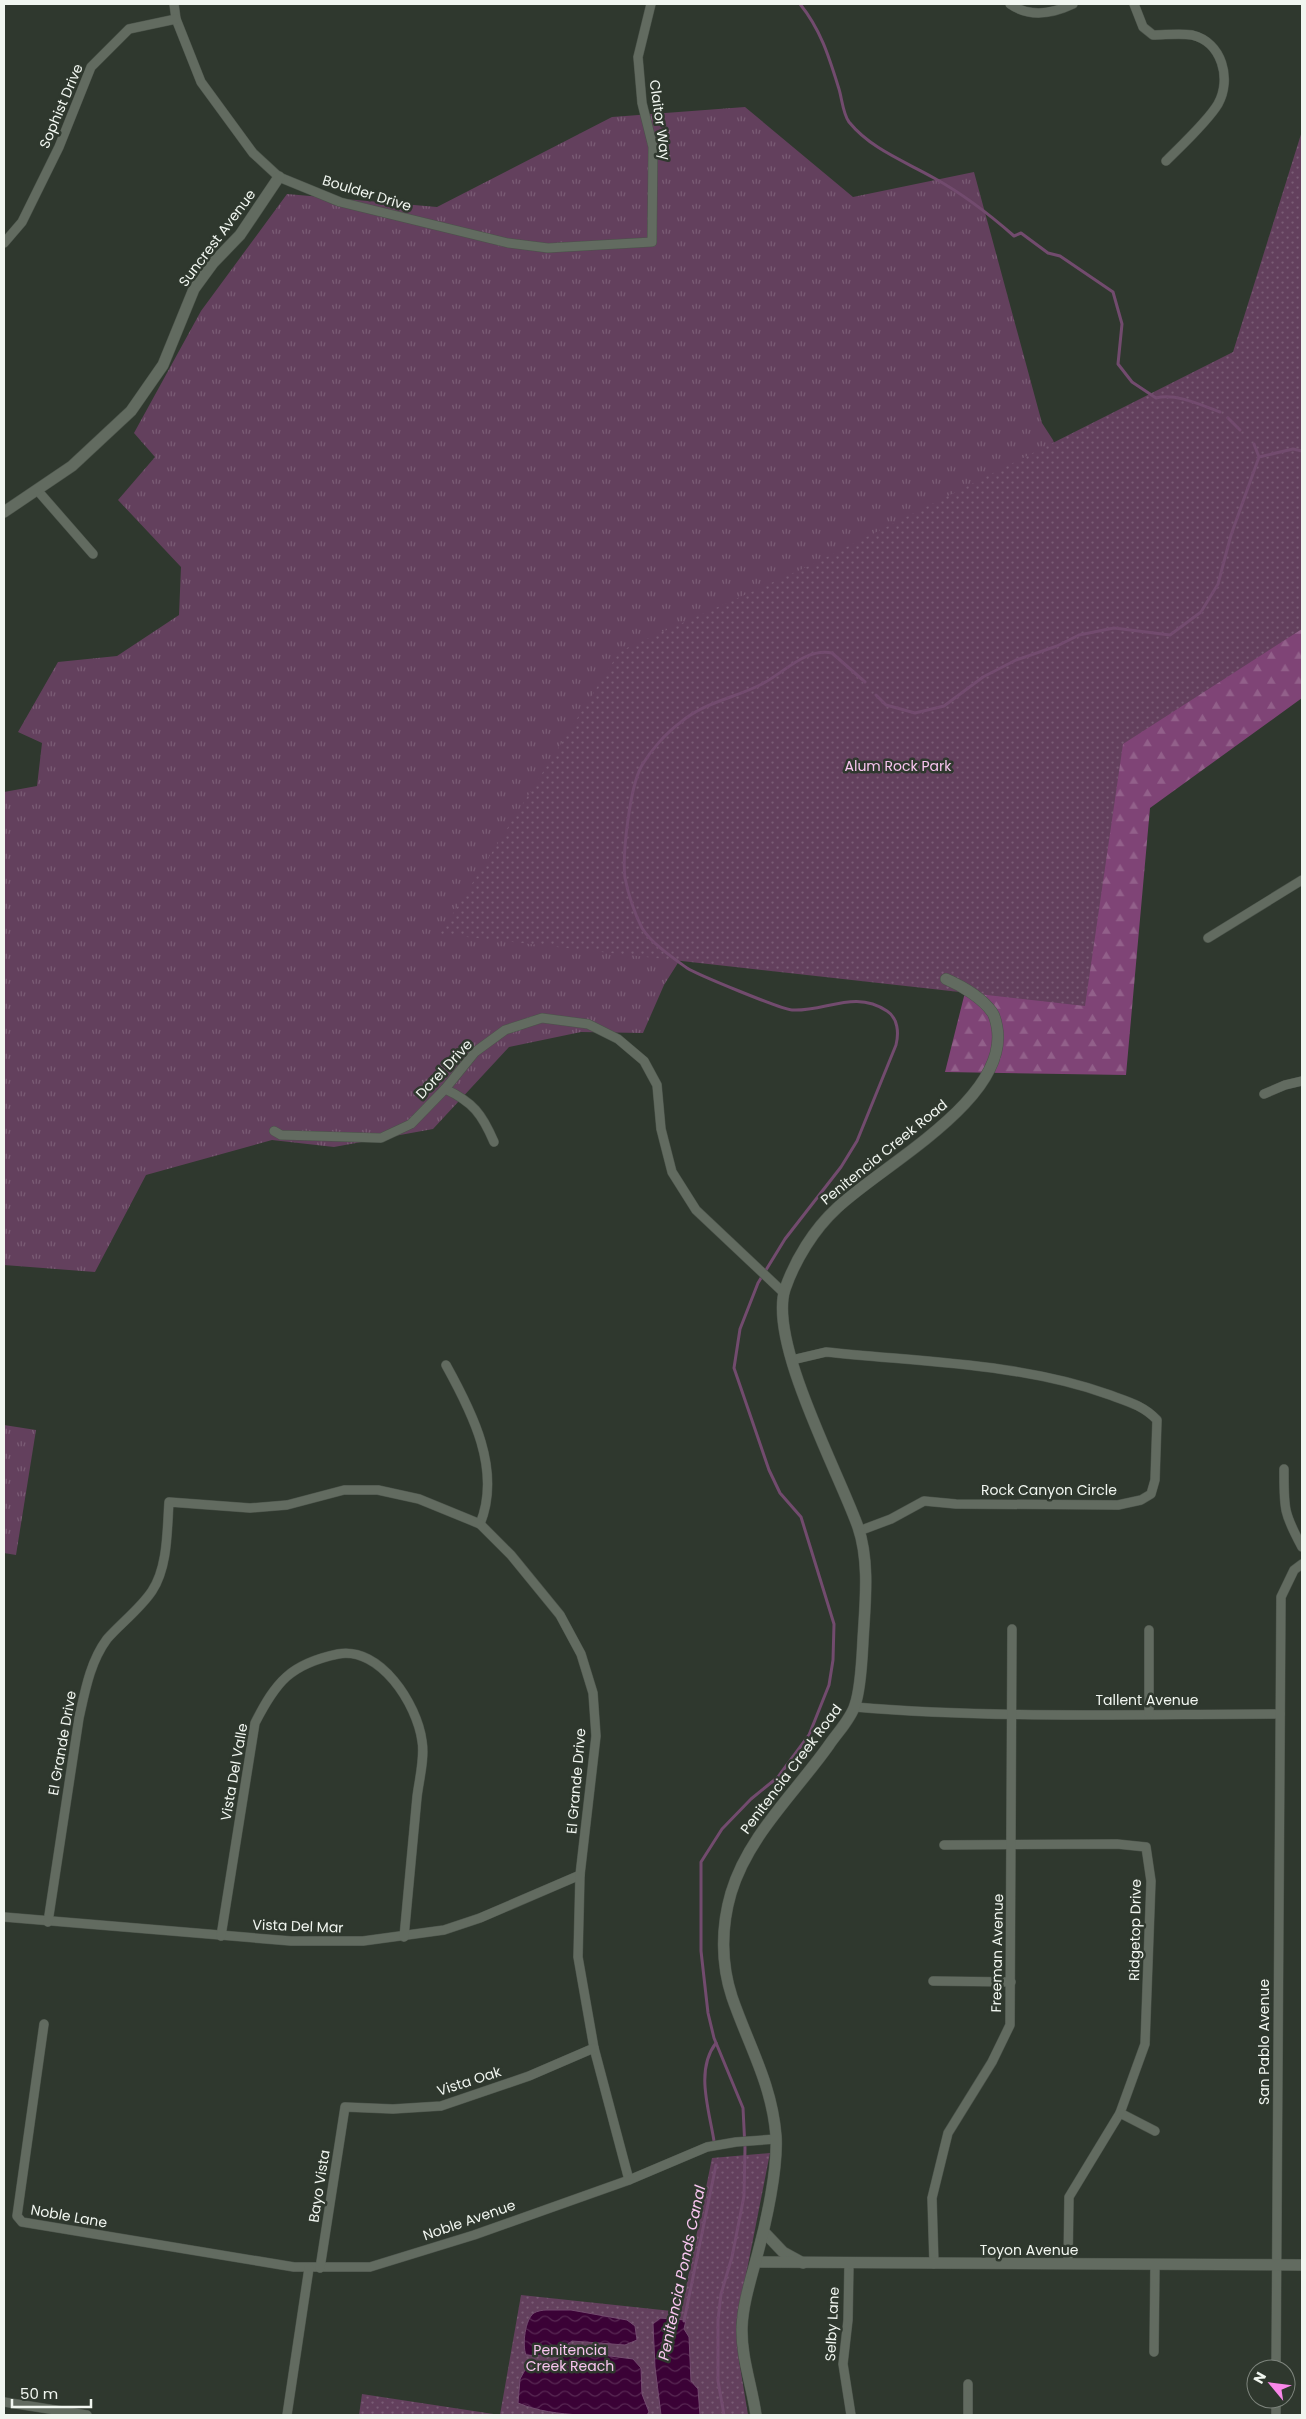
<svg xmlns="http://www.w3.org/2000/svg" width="1306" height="2419" font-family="Poppins,sans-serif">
	<defs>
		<pattern id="grass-tufts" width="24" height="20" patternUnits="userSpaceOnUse" patternTransform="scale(1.25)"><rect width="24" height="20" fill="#63405d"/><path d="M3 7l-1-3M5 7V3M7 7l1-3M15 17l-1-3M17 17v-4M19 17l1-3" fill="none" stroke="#7a5c75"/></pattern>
		<pattern id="forest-firs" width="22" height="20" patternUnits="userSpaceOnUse" patternTransform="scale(1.25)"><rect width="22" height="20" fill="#7f4476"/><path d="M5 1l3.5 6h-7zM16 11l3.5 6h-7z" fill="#92608a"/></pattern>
		<pattern id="park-dots" width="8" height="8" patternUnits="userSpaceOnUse" patternTransform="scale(1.25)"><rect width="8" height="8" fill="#63405d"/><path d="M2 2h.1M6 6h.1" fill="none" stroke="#7a5c75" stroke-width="1.8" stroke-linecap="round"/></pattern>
		<pattern id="water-waves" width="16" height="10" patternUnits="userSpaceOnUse" patternTransform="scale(1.25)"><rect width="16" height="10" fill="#3b0236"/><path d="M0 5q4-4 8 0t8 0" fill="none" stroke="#582853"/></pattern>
	</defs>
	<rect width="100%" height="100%" fill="#2f382e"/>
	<!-- grass -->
	<g fill="url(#grass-tufts)">
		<path d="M745,107L853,197L974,172L1042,423L1053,440L1111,602L688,947L664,985L643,1033L581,1032L509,1047L433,1129L334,1147L272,1140L146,1175L95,1272L4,1265V792L37,786L42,743L18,732L58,662L117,656L179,615L181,567L118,500L155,457L134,433L201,311L287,194L437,207L612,117Z"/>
		<path d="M4,1425L36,1430L16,1555L4,1553Z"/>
	</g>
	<!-- forest -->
	<path fill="url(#forest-firs)" d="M1302,434V698L1150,808L1126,1075L945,1072L1024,757Z"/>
	<!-- park -->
	<g fill="url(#park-dots)">
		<path d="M1302,131V629L1123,744L1085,1006L440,934L620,651L811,565L1233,352Z"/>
		<path d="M770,2153L736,2326L739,2360L748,2415H359L362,2394L500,2415L521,2295L681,2312L712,2158Z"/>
	</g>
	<!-- water -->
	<g fill="url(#water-waves)" stroke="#724b6e">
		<path d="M546,2310H571L627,2320L635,2326L637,2340L625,2345L572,2341C558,2352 545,2357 526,2355C522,2345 525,2319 534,2313C537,2311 543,2310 546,2310Z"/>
		<path d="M660,2318L686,2320L684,2329L689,2337L691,2381L698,2389L700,2415H661L655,2367L653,2324Z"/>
		<path d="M573,2351L633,2359L641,2368L642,2394L649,2412L647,2415C606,2415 556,2419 518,2403L520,2379L525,2370L568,2355Z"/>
	</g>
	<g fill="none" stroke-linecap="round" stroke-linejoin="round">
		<!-- stream -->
		<g stroke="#724b6e" stroke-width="3">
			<path d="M800,4C821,30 829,57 839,89C842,99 843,114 849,122C871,149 904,161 934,178C963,194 989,214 1014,236L1021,233L1048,253L1060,256L1113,292L1122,324L1118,364L1132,382L1156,398C1176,393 1201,405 1220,412"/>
			<path d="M1228,418L1240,430"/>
			<path d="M1254,444L1259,457"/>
			<path d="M876,695L886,705L915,713L944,706L983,677L1016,660L1057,646L1079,635L1114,628L1170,635L1201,612L1218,584L1231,535L1259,457L1293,449L1302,451"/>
			<path d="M714,2141C709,2109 695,2070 716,2043"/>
			<path d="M684,2321L716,2165"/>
			<path d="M724,2415L718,2381V2320L721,2294L732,2257L744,2196L745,2148L743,2108L714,2038L708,2013L701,1951V1862L722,1829L751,1799L778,1777L809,1735L829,1685L833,1660L834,1624L801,1517L780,1493L769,1470L734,1368L740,1329L758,1283L785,1239L841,1167L857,1141L896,1045C899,1033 898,1018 887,1011C855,989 825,1012 792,1010C783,1010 696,974 687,968C673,958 651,943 642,928C635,914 628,893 625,878C622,854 630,788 641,767C650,751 666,733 681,722C705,702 735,698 762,684C785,672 805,648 832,653L865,682"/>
		</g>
		<defs>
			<g id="minor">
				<path d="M174,4L176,19L201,82L253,153L279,177L340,202L508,243L548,248L652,242L653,147L642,103L638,57L651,4"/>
				<path d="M1010,4C1030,18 1052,14 1073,4"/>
				<path d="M1134,4L1143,27L1153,35C1165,35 1180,33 1192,35C1222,42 1232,79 1218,104C1208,121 1181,146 1166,161"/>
				<path d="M4,243L22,222L59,147L91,67L129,29L176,19"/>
				<path d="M38,491L93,554"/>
				<path d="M1208,938L1302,880"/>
				<path d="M445,1089C473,1102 482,1114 494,1142"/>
				<path d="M1264,1094L1285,1085L1302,1081"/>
				<path d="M274,1131L281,1135L381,1138L411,1124L445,1089L475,1052L505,1030L542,1018L588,1024L618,1039L644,1061L657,1085L661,1129L672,1172L696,1210L784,1293"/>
				<path d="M792,1360L826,1352C919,1362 1020,1363 1107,1394C1126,1401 1143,1405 1157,1420L1155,1480L1151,1494L1141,1500L1118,1505L956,1504L924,1501L891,1519L859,1531"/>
				<path d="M446,1365C472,1412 502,1470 480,1524"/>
				<path d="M1284,1469C1284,1508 1283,1512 1302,1547"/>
				<path d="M855,1707C996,1719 1139,1714 1280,1714"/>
				<path d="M1149,1714V1630"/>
				<path d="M944,1845L1117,1844L1146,1847L1151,1881L1145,2044L1120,2113L1069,2197L1068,2264"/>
				<path d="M4,1917L291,1941H363L444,1930L480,1918L580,1875"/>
				<path d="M48,1922L79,1718C85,1691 90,1662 107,1639C121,1623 140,1609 152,1591C168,1567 167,1530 169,1502L250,1508L287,1505L344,1490H378L419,1499L480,1524L511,1555L560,1615L581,1654L593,1693L596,1736L580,1875L578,1957L594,2048L629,2180"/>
				<path d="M221,1936L255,1723C276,1682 290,1664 338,1654C380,1646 417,1704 422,1741C425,1758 419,1780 417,1797C413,1844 408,1890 404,1937"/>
				<path d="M933,1981L1011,1982"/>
				<path d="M44,2024L17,2216L22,2222L294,2267H370L474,2235L629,2180L707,2147L736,2142L776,2139"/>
				<path d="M1120,2113L1155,2131"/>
				<path d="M849,2264L848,2320L843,2364L851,2415"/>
				<path d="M934,2264L932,2198L948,2133L992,2062L1010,2025L1012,1629"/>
				<path d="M320,2268L345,2107L393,2109L441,2106L529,2076L594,2048"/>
				<path d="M1154,2352L1155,2264"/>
				<path d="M1276,2369L1281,1597L1294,1570L1302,1564"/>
				<path d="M1276,2399V2415"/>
				<path d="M4,2402L87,2415"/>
				<path d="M287,2415L309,2268"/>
				<path d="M968,2415V2384"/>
			</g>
			<g id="tertiary">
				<path d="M4,512L72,466L131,411L163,365L194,289L213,263L240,235L279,177"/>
				<path d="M764,2232L783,2252L803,2263"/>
				<path d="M756,2262L1302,2265"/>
				<path d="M756,2415C752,2386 741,2357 742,2327C743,2303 751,2279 757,2256C766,2223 778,2169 776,2136C772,2084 748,2044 732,1997C721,1964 721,1927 731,1893C748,1836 795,1793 829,1745C837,1733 851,1719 855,1705C861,1688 862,1658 863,1640C865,1604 870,1562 858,1527C839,1473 768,1342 785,1289C795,1260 814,1229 837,1208C882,1165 1010,1099 997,1027C996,1022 995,1016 992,1012C982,998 962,986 946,979"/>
			</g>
		</defs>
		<!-- minor casing -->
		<use href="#minor" stroke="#4b534a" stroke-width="10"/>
		<!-- tertiary casing -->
		<use href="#tertiary" stroke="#4b534a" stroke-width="12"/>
		<!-- minor -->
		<use href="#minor" stroke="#626b60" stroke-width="9"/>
		<!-- tertiary -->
		<use href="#tertiary" stroke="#626b60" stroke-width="11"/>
	</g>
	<g text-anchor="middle" stroke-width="5" stroke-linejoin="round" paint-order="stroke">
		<!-- street labels -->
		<g font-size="14" fill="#f1f6f0" stroke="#2f382e">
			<text transform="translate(61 106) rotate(-67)" y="5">Sophist Drive</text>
			<text transform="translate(660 120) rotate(82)" y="5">Claitor Way</text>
			<text transform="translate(367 193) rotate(17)" y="5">Boulder Drive</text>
			<text transform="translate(217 238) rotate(-53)" y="5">Suncrest Avenue</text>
			<text transform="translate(444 1069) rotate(-47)" y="5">Dorel Drive</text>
			<text transform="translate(884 1152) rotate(-39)" y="5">Penitencia Creek Road</text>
			<text x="1049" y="1495">Rock Canyon Circle</text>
			<text x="1147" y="1705">Tallent Avenue</text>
			<text transform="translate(62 1743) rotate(-80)" y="5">El Grande Drive</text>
			<text transform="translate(791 1769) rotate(-53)" y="5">Penitencia Creek Road</text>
			<text transform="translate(234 1772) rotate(-80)" y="5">Vista Del Valle</text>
			<text transform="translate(576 1781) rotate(-85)" y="5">El Grande Drive</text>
			<text transform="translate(298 1926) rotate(2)" y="5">Vista Del Mar</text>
			<text transform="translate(1135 1930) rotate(-89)" y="5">Ridgetop Drive</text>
			<text transform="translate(997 1953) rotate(-89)" y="5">Freeman Avenue</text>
			<text transform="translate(1264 2042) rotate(-90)" y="5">San Pablo Avenue</text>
			<text transform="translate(469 2081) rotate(-18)" y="5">Vista Oak</text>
			<text transform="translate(319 2186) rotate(-81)" y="5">Bayo Vista</text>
			<text transform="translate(69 2216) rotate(10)" y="5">Noble Lane</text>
			<text transform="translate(469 2220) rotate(-19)" y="5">Noble Avenue</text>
			<text x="1029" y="2255">Toyon Avenue</text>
			<text transform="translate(832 2324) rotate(-87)" y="5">Selby Lane</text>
		</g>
		<!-- park labels -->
		<g font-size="14" fill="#f8c4ef" stroke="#2f382e">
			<text x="898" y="771">Alum Rock Park</text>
			<text x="570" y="2355">Penitencia<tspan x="570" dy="16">Creek Reach</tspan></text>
		</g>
		<!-- water labels -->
		<g font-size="15" font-style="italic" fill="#fac6f1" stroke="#2f382e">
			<text transform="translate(682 2273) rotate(-78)" y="5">Penitencia Ponds Canal</text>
		</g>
	</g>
	<!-- border -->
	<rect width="1306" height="2419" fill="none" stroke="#f1f6f0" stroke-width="10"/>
	<!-- north arrow -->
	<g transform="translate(1271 2384) rotate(299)"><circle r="24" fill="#2f382e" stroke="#7d847c"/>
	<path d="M0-4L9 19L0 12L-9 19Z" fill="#f987e9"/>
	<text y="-8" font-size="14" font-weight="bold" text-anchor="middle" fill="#f1f6f0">N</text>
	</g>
	<!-- scale -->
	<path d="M12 2399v8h79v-8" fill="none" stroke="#f1f6f0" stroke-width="2.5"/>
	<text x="20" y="2399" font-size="15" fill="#f1f6f0" stroke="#2f382e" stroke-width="4" paint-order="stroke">50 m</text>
</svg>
